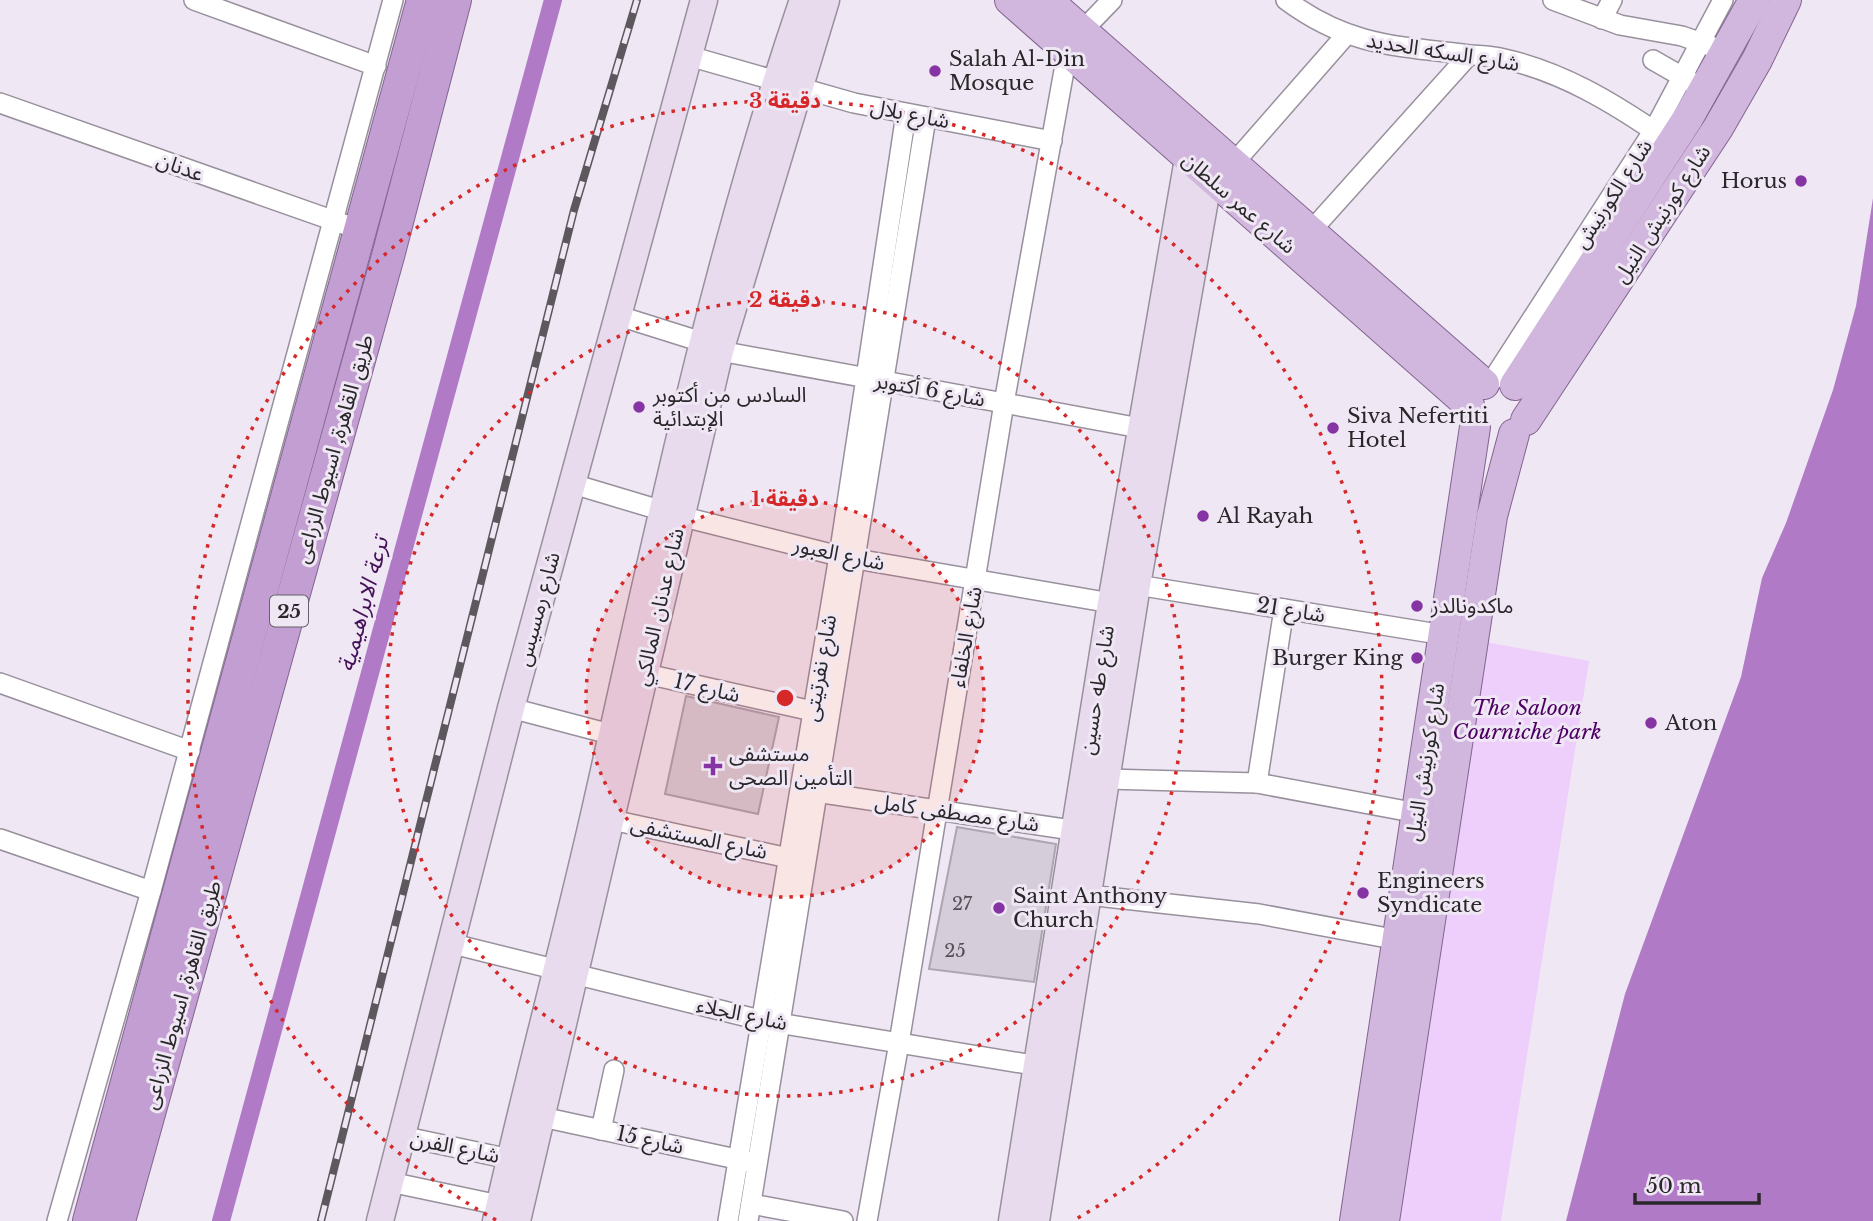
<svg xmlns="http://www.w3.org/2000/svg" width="1873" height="1221" font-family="'Libre Baskerville','Noto Sans Arabic',serif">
	<rect width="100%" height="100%" fill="#efe7f3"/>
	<!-- green -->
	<path fill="#eecffc" d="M1486,642L1589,661L1501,1221H1399Z"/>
	<!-- water -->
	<path fill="#b07ac7" d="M1873,198V1221H1566L1625,994L1741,677L1762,578L1786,523L1833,390L1856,306Z"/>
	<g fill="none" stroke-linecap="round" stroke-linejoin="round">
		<!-- canal -->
		<path stroke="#b07ac7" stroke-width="18" d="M221,1221L553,0"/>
	</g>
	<!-- building -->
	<g fill="#d5cdd9" stroke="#ada5b0" stroke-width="2">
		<path d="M686,696L779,717L758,814L665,794Z"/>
		<path d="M957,827L1056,844L1034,982L929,969Z"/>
	</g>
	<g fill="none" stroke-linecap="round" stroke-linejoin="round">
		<defs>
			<g id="minor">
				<path d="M194,0L376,66"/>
				<path d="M1286,0C1345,44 1392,46 1463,54C1475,56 1488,55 1500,58C1561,71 1612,102 1663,137"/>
				<path d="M1553,0L1620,25L1682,36L1713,47"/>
				<path d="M1602,19L1612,0"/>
				<path d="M1083,30L1112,0"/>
				<path d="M689,56L854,103L1052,141"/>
				<path d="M1653,60L1695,84"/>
				<path d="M0,103L346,225"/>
				<path d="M1233,164L1346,35"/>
				<path d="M1310,232L1469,55"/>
				<path d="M616,315L702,342"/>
				<path d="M720,351L1140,428"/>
				<path d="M1492,381L1654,130L1723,0"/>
				<path d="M573,484L680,516L839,556L1111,603"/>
				<path d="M1137,585L1444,635"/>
				<path d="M633,671L826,714"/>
				<path d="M0,683L190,751"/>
				<path d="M511,708L625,738"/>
				<path d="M1106,779L1257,783L1417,813"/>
				<path d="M1257,783L1284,609"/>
				<path d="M816,792L1085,832"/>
				<path d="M598,817L798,860"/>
				<path d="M0,839L151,891"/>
				<path d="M1088,895L1259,914L1409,942"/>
				<path d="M449,943L760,1020L1039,1066"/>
				<path d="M542,1117L750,1162"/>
				<path d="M601,1130L614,1070"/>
				<path d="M401,1136L510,1159"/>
				<path d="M390,1182L499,1205"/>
				<path d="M751,1204L843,1221"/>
				<path d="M57,1221L151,891L393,0"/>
				<path d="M728,1221L839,556L906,114"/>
				<path d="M748,1221L926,118"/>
				<path d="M867,1221L899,1043L1004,403L1067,54"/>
			</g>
			<g id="secondary">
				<path d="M380,1221L511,708L704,0"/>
				<path d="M496,1221C526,1085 563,951 594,815C656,541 712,266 803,0"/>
				<path d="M517,1221L720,351L826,0"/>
				<path d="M1012,1221L1111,603L1188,159"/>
				<path d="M1036,1221L1137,585L1209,177"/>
			</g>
			<g id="primary">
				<path d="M1010,0L1469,405"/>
				<path d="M1047,0L1484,384"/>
				<path d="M1515,385L1688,118L1754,0"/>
				<path d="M1526,420L1718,128L1757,60L1786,0"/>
				<path d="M1355,1221L1475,427"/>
				<path d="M1384,1221L1492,516L1514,434"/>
			</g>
			<g id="trunk">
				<path d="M89,1221L423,0"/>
				<path d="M119,1221L388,256L455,0"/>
			</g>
		</defs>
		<!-- minor casing -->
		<use href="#minor" stroke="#98909c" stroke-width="22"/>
		<!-- secondary casing -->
		<use href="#secondary" stroke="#98909c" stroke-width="29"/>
		<!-- primary casing -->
		<use href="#primary" stroke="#826590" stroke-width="32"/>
		<!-- trunk casing -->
		<use href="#trunk" stroke="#826590" stroke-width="34"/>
		<!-- minor -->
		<use href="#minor" stroke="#fff" stroke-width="19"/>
		<!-- secondary -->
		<use href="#secondary" stroke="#e8dbee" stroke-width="26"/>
		<!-- primary -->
		<use href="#primary" stroke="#d1b6dd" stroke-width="30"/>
		<!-- trunk -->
		<use href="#trunk" stroke="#c29ed2" stroke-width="32"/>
		<defs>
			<path id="rail" d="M321,1221L574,210L637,0"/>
		</defs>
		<!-- rail casing -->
		<use href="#rail" stroke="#5c585e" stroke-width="8"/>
		<!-- rail -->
		<use href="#rail" stroke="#efe7f3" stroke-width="5" stroke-dasharray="16" stroke-linecap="butt"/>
	</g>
	<!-- distance rings -->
	<circle cx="785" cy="698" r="199" fill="#d62828" fill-opacity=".12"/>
	<g fill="none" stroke="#d62828" stroke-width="3.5" stroke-dasharray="3.5 7">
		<circle cx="785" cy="698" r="199"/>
		<circle cx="785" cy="698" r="398"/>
		<path d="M496 1220A597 597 0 1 1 1074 1220"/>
	</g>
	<!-- markers -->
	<g fill="#8634a4" stroke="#efe7f3" stroke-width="2.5">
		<circle cx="935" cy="71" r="7"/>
		<circle cx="1801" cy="181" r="7"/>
		<circle cx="639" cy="407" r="7"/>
		<circle cx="1333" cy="428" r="7"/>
		<circle cx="1203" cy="516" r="7"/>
		<circle cx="1417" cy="606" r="7"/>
		<circle cx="1417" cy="658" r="7"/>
		<circle cx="1651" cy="723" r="7"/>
		<path d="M709.5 755.5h7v7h7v7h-7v7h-7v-7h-7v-7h7z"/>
		<circle cx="1363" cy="893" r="7"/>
		<circle cx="999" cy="908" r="7"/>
	</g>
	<g text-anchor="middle" stroke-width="6" stroke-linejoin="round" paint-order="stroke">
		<!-- number labels -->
		<g font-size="18" fill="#555056">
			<text x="962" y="910">27</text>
			<text x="955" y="957">25</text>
		</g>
		<!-- shield labels -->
		<rect fill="#efe7f3" stroke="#656167" stroke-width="2" x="270" y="595.5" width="38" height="31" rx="5"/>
		<g font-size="19" font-weight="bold" fill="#2a272b">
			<text x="289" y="618">25</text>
		</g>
		<!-- street labels -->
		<g font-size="21" fill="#2a272b" stroke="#efe7f3">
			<text transform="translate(1443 52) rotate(9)" y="7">شارع السكه الحديد</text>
			<text transform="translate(910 114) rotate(11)" y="7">شارع بلال</text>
			<text transform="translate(180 167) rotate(20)" y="7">عدنان</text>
			<text transform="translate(1613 194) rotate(-57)" y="7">شارع الكورنيش</text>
			<text transform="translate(1239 203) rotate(41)" y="7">شارع عمر سلطان</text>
			<text transform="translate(1662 214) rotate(-57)" y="7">شارع كورنيش النيل</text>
			<text transform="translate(930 390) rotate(10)" y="7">شارع 6 أكتوبر</text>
			<text transform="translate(334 449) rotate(-74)" y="7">طريق القاهرة, اسيوط الزراعى</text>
			<text transform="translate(839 554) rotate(12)" y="7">شارع العبور</text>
			<text transform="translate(659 607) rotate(-77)" y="7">شارع عدنان المالكي</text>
			<text transform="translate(538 609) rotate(-75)" y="7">شارع رمسيس</text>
			<text transform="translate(1291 610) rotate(9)" y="7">شارع 21</text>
			<text transform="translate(966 637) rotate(-80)" y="7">شارع الخلفاء</text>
			<text transform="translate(820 668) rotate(-80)" y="7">شارع نفرتيتى</text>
			<text transform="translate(707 688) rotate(13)" y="7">شارع 17</text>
			<text transform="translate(1097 690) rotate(-81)" y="7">شارع طه حسين</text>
			<text transform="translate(1425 762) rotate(-81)" y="7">شارع كورنيش النيل</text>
			<text transform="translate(957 813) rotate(8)" y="7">شارع مصطفى كامل</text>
			<text transform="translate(699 838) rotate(12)" y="7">شارع المستشفى</text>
			<text transform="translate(182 995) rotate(-74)" y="7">طريق القاهرة, اسيوط الزراعى</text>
			<text transform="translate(742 1014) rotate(12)" y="7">شارع الجلاء</text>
			<text transform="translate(650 1140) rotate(12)" y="7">شارع 15</text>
			<text transform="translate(455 1147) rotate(12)" y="7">شارع الفرن</text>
		</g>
		<!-- poi labels -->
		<g font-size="21" fill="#2a272b" stroke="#efe7f3" text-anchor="start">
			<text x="949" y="66">Salah Al-Din<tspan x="949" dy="24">Mosque</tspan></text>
			<text x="1787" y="188" text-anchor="end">Horus</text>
			<text x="653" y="402">السادس من أكتوبر<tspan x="653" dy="24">الإبتدائية</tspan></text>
			<text x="1347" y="423">Siva Nefertiti<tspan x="1347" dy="24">Hotel</tspan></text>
			<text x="1217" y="523">Al Rayah</text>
			<text x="1431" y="613">ماكدونالدز</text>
			<text x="1403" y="665" text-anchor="end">Burger King</text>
			<text x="1665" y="730">Aton</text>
			<text x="729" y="761">مستشفى<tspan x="729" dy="24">التأمين الصحى</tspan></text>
			<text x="1377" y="888">Engineers<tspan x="1377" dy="24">Syndicate</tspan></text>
			<text x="1013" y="903">Saint Anthony<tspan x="1013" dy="24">Church</tspan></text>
		</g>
		<!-- park labels -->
		<g font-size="21" font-style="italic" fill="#4d0064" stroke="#efe7f3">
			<text x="1527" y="715">The Saloon<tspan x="1527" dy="24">Courniche park</tspan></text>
		</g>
		<!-- water labels -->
		<g font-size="23" font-style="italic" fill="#451158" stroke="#efe7f3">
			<text transform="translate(363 604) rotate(-75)" y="8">ترعة الابراهيمية</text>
		</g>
	</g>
	<circle cx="785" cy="698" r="10" fill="#d62828" stroke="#efe7f3" stroke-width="3.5"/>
	<g font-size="21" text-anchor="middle" font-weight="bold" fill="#d62828" stroke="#efe7f3" stroke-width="6" stroke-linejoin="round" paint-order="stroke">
		<text x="785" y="108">3 دقيقة</text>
		<text x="785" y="307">2 دقيقة</text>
		<text x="785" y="506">1 دقيقة</text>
	</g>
	<!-- scale -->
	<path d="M1635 1193v10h124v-10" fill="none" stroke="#2a272b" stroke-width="3.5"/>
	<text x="1646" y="1193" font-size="21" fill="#2a272b" stroke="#efe7f3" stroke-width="5" paint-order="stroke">50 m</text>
</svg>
